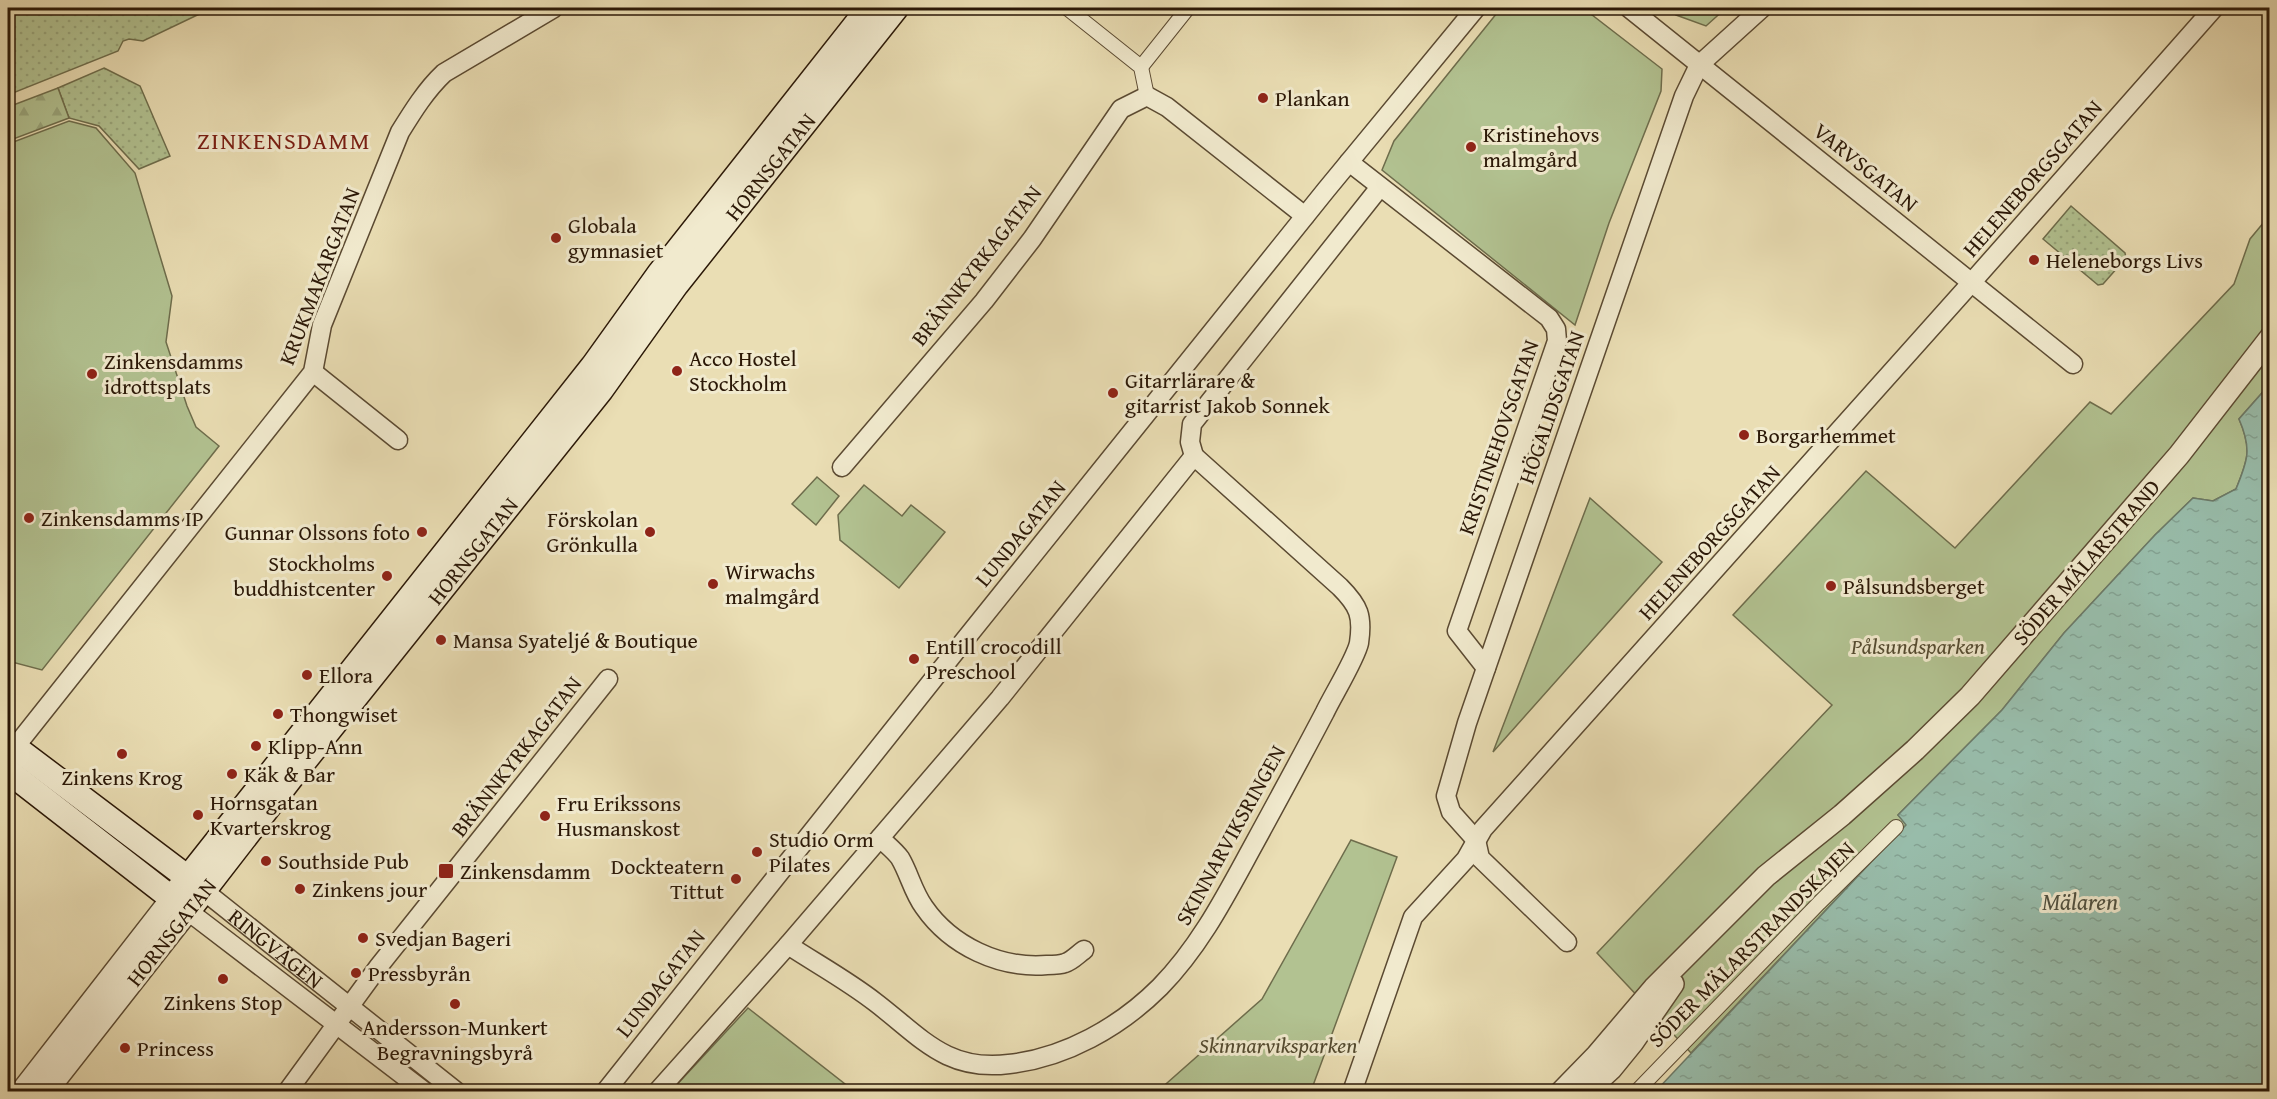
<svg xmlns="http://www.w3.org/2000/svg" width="2277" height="1099" font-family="'Gentium Book Plus',serif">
	<defs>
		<pattern id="grass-dots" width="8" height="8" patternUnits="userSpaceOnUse" patternTransform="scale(1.5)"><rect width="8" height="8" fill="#b2c291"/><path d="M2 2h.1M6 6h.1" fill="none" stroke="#99a67c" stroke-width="1.8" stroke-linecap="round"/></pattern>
		<pattern id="forest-firs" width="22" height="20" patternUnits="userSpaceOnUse" patternTransform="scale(1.5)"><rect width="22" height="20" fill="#b2c291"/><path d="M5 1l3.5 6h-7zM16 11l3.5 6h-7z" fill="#99a67c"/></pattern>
		<pattern id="water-ripples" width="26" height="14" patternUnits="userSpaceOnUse" patternTransform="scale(1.5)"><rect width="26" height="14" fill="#98bcaa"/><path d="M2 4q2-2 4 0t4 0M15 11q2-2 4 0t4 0" fill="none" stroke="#83a191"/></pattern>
	</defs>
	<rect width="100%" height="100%" fill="#eadeb4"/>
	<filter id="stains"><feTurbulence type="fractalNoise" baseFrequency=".00333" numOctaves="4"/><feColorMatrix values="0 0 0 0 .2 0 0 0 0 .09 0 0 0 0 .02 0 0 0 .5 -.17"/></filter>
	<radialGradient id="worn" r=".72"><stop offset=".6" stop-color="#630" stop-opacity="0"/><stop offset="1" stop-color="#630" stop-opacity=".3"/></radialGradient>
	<!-- grass -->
	<g fill="url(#grass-dots)" stroke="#6e6d4c" stroke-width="1.5">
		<path d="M8,8H212L143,41L129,39L123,41L118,51L8,95Z"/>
		<path d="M104,68L140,86L170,156L139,169L99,126L69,118L58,88Z"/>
		<path d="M2071,206L2125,253L2126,258L2103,284L2098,285L2043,239Z"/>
	</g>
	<!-- forest -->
	<path fill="url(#forest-firs)" stroke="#6e6d4c" stroke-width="1.5" d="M58,88L69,118L8,141V107Z"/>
	<!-- park -->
	<g fill="#b2c291" stroke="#6e6d4c" stroke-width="1.5">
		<path d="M1501,8H1583L1662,69L1661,91L1609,223L1575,325L1382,170L1394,141Z"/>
		<path d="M1666,8H1726L1706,26L1676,15Z"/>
		<path d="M69,121L96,128L135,173L172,296L166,342L187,406L196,427L219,446L42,670L8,661V144Z"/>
		<path d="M2269,216V385L2239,419C2252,449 2248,460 2236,489L2213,501L2193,498L2155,535L2064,633L2002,710L1898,815L1907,824L1691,1053L1597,953L1832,705L1733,615L1866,471L1955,548L2090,402L2111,414L2234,284L2250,239Z"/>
		<path d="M817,477L839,496L816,525L792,504Z"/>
		<path d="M864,485L902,516L911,505L945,532L899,588L840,540L838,515Z"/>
		<path d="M1590,498L1662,562L1493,752Z"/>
		<path d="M1351,840L1397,857L1311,1091H1158L1262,999Z"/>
		<path d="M748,1008L854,1091H671Z"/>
	</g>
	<!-- water -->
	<path fill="url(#water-ripples)" stroke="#6c7a69" stroke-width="1.5" d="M2269,385V1091L1655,1092L1906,825L1898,815L2002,710L2064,633L2155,535L2193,498L2213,501L2236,489C2248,460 2252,449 2239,419Z"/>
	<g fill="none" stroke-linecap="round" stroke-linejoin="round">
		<defs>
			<g id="pedestrian">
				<path d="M1067,8L1141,67L1147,96"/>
				<path d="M1141,67L1188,8"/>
				<path d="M1636,1092L1819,903L1896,827"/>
			</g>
			<g id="minor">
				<path d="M1629,8L2073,364"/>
				<path d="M1349,162L1549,318L1556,329L1557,341L1457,631L1486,668"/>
				<path d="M313,372L398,440"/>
				<path d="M1194,456L1190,442L1192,424L1380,187"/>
				<path d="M842,467L984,301L1032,239L1121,109L1147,96L1167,107L1305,216"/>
				<path d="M8,756L313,372L322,325L400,132C413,111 426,90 444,73L554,8"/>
				<path d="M880,838C886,844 895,851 900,858C909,873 913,892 924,907C951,946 1000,969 1047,965C1052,965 1060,965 1065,963C1072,961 1078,954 1084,950"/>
				<path id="s1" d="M204,891L457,1092"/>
				<path d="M188,911L425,1092"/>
				<path d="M1567,942L1480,858L1476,840L1451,812L1446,796L1467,723L1684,96L1699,65L1762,8"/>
				<path d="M788,945C817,964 848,981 875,1002C921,1037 946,1072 1009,1064C1065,1058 1120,1027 1160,987C1201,945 1226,895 1254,844C1278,800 1302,756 1325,712C1332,697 1356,658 1359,643C1363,616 1359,606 1340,587L1194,456"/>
				<path d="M287,1092L379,966L608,679"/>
				<path d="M605,1092L955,652L1326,190L1476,8"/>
				<path d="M657,1092L788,945L1000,698L1194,456"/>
				<path d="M1352,1092L1413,917L1466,859L1483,829L1972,282L2214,8"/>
			</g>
			<g id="tertiary">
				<path d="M21,1092L172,898"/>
				<path d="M46,1092L188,911"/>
				<path d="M1561,1092L1597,1055L1654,988L1766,876L1842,815L1915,750L1970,696L2179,455L2270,338"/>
				<path d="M1586,1092L1611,1069L1633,1042L1673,984"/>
			</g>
			<g id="secondary">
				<path d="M8,742L200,887"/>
				<path id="s2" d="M8,771L188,911L290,779L601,390L676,285L896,8"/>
				<path d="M172,898L593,366L659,274L869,8"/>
			</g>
		</defs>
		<!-- pedestrian casing -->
		<use href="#pedestrian" stroke="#5b4a32" stroke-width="16"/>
		<!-- minor casing -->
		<use href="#minor" stroke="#5b4a32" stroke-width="21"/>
		<!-- tertiary casing -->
		<use href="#tertiary" stroke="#5b4a32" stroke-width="24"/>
		<!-- secondary casing -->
		<use href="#secondary" stroke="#2b1807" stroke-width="27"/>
		<!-- pedestrian -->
		<use href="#pedestrian" stroke="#f1eace" stroke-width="14"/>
		<!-- minor -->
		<use href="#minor" stroke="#f1eace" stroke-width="18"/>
		<!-- tertiary -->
		<use href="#tertiary" stroke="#f1eace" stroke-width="21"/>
		<!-- secondary -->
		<use href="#secondary" stroke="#f1eace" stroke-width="24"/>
	</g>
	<!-- markers -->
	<g fill="#8f2418" stroke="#f1eace" stroke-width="2">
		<circle cx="1263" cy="98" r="6"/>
		<circle cx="1471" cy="147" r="6"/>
		<circle cx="556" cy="238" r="6"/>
		<circle cx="2034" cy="260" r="6"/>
		<circle cx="677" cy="371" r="6"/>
		<circle cx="92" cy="374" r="6"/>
		<circle cx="1113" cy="393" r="6"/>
		<circle cx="1744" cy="435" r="6"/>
		<circle cx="29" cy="518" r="6"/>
		<circle cx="422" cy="532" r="6"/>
		<circle cx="650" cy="532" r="6"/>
		<circle cx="387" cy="576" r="6"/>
		<circle cx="713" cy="584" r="6"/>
		<circle cx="1831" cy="586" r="6"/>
		<circle cx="441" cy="640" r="6"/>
		<circle cx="914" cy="659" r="6"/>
		<circle cx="307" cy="675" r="6"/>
		<circle cx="278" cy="714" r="6"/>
		<circle cx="256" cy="746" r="6"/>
		<circle cx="122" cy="754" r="6"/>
		<circle cx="232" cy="774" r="6"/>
		<circle cx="198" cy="815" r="6"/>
		<circle cx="545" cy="816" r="6"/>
		<circle cx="757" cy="852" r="6"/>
		<circle cx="266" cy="861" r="6"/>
		<rect x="438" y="863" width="16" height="16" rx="3"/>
		<circle cx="736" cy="879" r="6"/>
		<circle cx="300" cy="889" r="6"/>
		<circle cx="363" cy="938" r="6"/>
		<circle cx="356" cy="973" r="6"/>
		<circle cx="223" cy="979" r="6"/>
		<circle cx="455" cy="1004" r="6"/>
		<circle cx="125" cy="1048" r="6"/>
	</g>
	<g text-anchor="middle" stroke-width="6" stroke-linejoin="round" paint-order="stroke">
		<!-- poi labels -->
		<g font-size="22" fill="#2b1807" stroke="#f1eace" text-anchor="start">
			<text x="1275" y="106">Plankan</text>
			<text x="1483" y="142">Kristinehovs<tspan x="1483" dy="25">malmgård</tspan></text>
			<text x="568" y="233">Globala<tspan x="568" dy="25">gymnasiet</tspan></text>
			<text x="2046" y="268">Heleneborgs Livs</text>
			<text x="689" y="366">Acco Hostel<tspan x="689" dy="25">Stockholm</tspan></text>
			<text x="104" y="369">Zinkensdamms<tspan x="104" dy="25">idrottsplats</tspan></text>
			<text x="1125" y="388">Gitarrlärare &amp;<tspan x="1125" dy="25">gitarrist Jakob Sonnek</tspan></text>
			<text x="1756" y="443">Borgarhemmet</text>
			<text x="41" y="526">Zinkensdamms IP</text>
			<text x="638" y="527" text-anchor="end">Förskolan<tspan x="638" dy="25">Grönkulla</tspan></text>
			<text x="410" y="540" text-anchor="end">Gunnar Olssons foto</text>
			<text x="375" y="571" text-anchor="end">Stockholms<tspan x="375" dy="25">buddhistcenter</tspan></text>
			<text x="725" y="579">Wirwachs<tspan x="725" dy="25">malmgård</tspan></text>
			<text x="1843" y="594">Pålsundsberget</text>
			<text x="453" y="648">Mansa Syateljé &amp; Boutique</text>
			<text x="926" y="654">Entill crocodill<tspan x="926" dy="25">Preschool</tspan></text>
			<text x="319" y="683">Ellora</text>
			<text x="290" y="722">Thongwiset</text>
			<text x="268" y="754">Klipp-Ann</text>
			<text x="244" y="782">Käk &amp; Bar</text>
			<text x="122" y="785" text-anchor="middle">Zinkens Krog</text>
			<text x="210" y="810">Hornsgatan<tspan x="210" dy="25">Kvarterskrog</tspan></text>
			<text x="557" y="811">Fru Erikssons<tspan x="557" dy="25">Husmanskost</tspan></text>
			<text x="769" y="847">Studio Orm<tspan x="769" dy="25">Pilates</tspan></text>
			<text x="278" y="869">Southside Pub</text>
			<text x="724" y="874" text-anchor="end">Dockteatern<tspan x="724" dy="25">Tittut</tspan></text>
			<text x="460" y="879">Zinkensdamm</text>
			<text x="312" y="897">Zinkens jour</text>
			<text x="375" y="946">Svedjan Bageri</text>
			<text x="368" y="981">Pressbyrån</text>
			<text x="223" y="1010" text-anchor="middle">Zinkens Stop</text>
			<text x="455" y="1035" text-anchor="middle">Andersson-Munkert<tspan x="455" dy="25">Begravningsbyrå</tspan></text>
			<text x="137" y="1056">Princess</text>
		</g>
		<!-- street labels -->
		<g font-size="22" fill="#2b1807" stroke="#f1eace">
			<text dy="8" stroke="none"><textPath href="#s2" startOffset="1173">HORNSGATAN</textPath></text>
			<text transform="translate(1866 167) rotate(39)" y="8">VARVSGATAN</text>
			<text transform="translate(2032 178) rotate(-49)" y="8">HELENEBORGSGATAN</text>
			<text transform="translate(976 265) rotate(-52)" y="8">BRÄNNKYRKAGATAN</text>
			<text transform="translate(319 276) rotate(-69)" y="8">KRUKMAKARGATAN</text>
			<text transform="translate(1551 407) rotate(-71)" y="8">HÖGALIDSGATAN</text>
			<text transform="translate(1498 437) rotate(-71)" y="8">KRISTINEHOVSGATAN</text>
			<text transform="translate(1020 533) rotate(-51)" y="8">LUNDAGATAN</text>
			<text transform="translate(1709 542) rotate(-48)" y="8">HELENEBORGSGATAN</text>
			<text dy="8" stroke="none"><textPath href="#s2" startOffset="687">HORNSGATAN</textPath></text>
			<text transform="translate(2086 562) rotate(-49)" y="8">SÖDER MÄLARSTRAND</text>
			<text transform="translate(516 756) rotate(-52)" y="8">BRÄNNKYRKAGATAN</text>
			<text transform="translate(1230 835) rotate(-61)" y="8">SKINNARVIKSRINGEN</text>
			<text transform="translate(171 932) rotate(-52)" y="8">HORNSGATAN</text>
			<text transform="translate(1751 944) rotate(-45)" y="8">SÖDER MÄLARSTRANDSKAJEN</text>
			<text dy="8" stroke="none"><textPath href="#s1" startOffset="92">RINGVÄGEN</textPath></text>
			<text transform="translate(660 983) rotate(-52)" y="8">LUNDAGATAN</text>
		</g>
		<!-- park labels -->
		<g font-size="22" font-style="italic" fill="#544b30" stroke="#f1eace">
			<text x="1918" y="654">Pålsundsparken</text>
			<text x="1278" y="1053">Skinnarviksparken</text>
		</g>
		<!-- neighbourhood labels -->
		<g font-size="24" letter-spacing="1.5" fill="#7a1f14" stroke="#f1eace">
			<text x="284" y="149">ZINKENSDAMM</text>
		</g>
		<!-- water labels -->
		<g font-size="24" font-style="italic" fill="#515140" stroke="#f1eace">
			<text x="2080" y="910">Mälaren</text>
		</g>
	</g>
	<!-- margin -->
	<rect width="2277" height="1099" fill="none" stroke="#eadeb4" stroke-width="30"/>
	<rect x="9" y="9" width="2259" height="1081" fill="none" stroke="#2b1807" stroke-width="3"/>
	<rect x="15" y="15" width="2247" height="1069" fill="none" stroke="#2b1807" stroke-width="1.5"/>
	<rect width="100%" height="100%" filter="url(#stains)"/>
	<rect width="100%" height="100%" fill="url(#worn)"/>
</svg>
